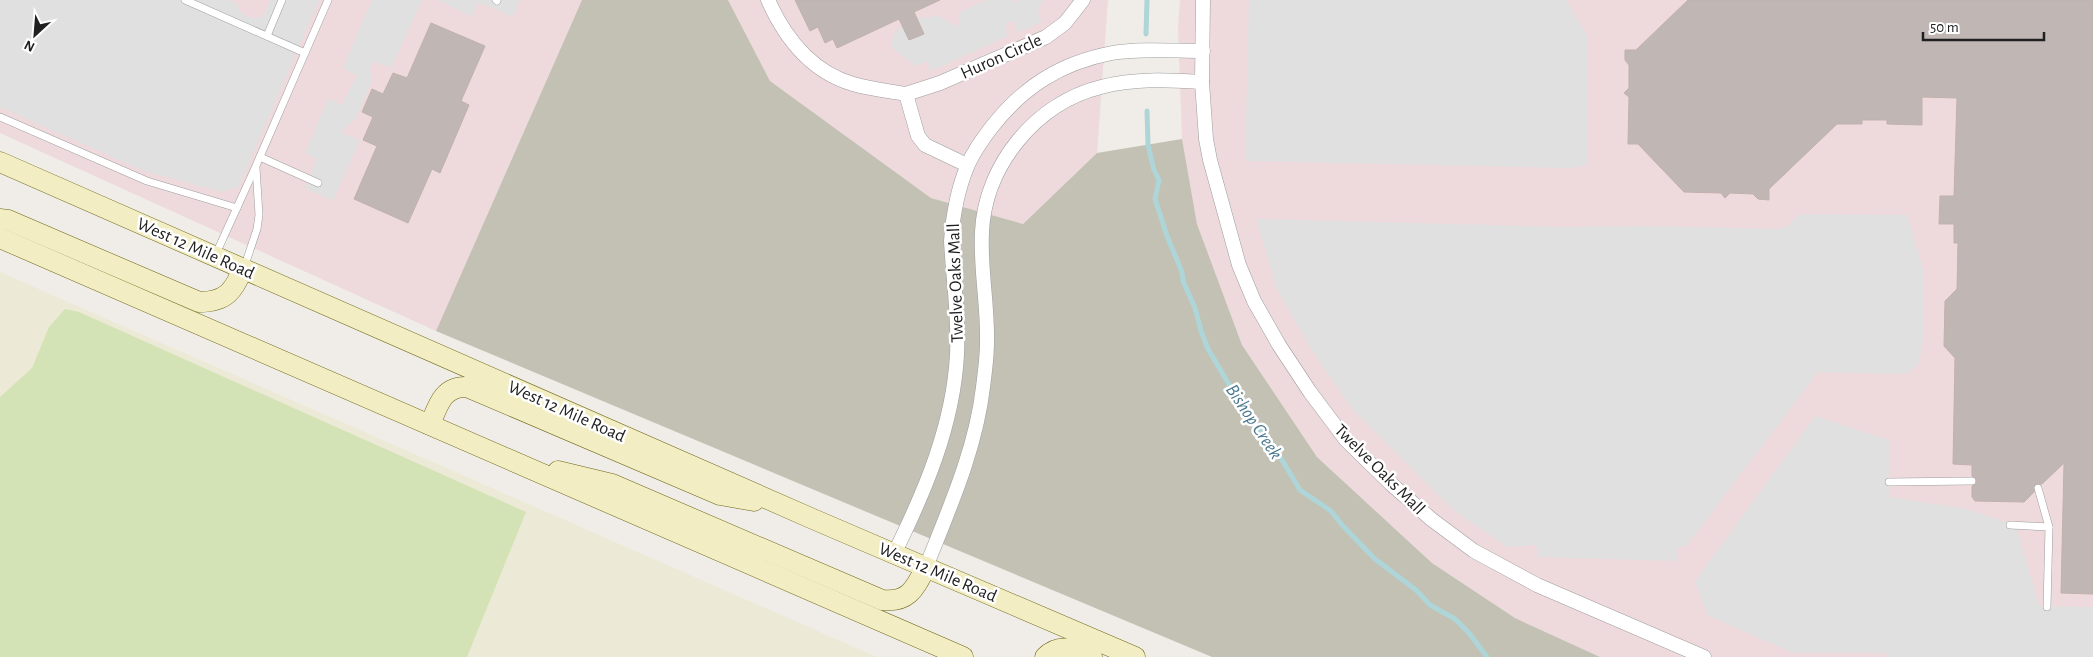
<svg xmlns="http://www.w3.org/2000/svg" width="2093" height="657" font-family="'Alegreya Sans',sans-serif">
	<rect width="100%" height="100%" fill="#f0ece8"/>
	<!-- commercial -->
	<g fill="#eedadc">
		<path d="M0,0H582L436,331L0,133Z"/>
		<path d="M728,0H1108L1097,153L1023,224L931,198L770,81Z"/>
		<path d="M1180,0H2093V657H1600L1515,618L1432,563L1317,457L1242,345L1197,224L1182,140L1178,27Z"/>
	</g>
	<!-- construction -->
	<path fill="#c3c1b4" d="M582,0H728L770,81L931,198L1023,224L1097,153L1182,139L1197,224L1242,345L1317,457L1432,563L1515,618L1600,657H1212L436,331Z"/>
	<!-- farmland -->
	<path fill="#ecead6" d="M0,272L877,657H0Z"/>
	<!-- grass -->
	<path fill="#d3e3b5" d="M65,309L79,312L526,512L467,657H0V397L32,368L49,327Z"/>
	<!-- parking -->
	<g fill="#e0e0e0">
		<path d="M0,0H229L237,3L241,13L254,19L264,15L270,0H319L241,181L237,188L222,192L144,171L0,107Z"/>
		<path d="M372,0H422L391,68L373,61L370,69L372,81L356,118L345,127L342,133L360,140L333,201L305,188L317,159L305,153L328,99L342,105L357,76L343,68Z"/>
		<path d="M437,0H520L513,17L478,2L472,17Z"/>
		<path d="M986,0H1012L1014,3L1019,0H1044L1037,11L1042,22L1018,32L1016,26L1012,21H1009L1005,28L1008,36L931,71L927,61L915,66L891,47L894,34L899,28L918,18L938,16L957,26L961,22L958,13Z"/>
		<path d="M1249,0H1566L1587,35V165L1572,168L1245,161Z"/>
		<path d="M1800,214L1907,215L1923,269L1924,335L1919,363L1908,373L1902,374L1818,372L1687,545L1678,548V561L1538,557L1536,545L1507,547L1452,509L1353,410L1311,349L1277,289L1256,219L1565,227L1646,226L1778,229L1787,226Z"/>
		<path d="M1815,416L1889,440V497L1967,509L2016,526L2039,606L2093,607V657H1887L1886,653H1793L1707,615L1695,581Z"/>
	</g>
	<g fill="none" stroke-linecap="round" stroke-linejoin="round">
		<!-- stream -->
		<g stroke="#aed5d8" stroke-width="5">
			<path d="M1146,34L1147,0"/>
			<path d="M1147,111L1148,145L1154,170L1159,180L1155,199L1167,236L1182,272L1183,281L1195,308L1201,331L1208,349L1237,398L1279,455L1300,490L1331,511L1342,525L1375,559L1416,590L1430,605L1455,619L1469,633L1487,657"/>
		</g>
	</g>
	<!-- building -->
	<g fill="#c0b7b5" stroke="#c0b1ac">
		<path d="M795,0H940L914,12L924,34L909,40L899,19L837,48L833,39L825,43L818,27L810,31Z"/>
		<path d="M1688,0H2093V594L2061,593L2064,463L2042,484H2035L2034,492L2024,502L1975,501L1972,497V486L1976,484L1977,480L1972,476V465L1953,464L1955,358L1944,346L1945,301L1957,289L1958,243H1954V224H1939L1940,196H1954L1957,98L1922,97V125L1887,124V120H1862V124H1837L1769,189V200L1758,199L1753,194L1730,193L1725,198L1721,193L1684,192L1638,144H1628L1629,97L1624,93L1629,88V65L1625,60V50H1636Z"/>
		<path d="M431,23L485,46L461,101L469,105L440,173L432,169L408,223L354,199L377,146L363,140L373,117L362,112L372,89L383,94L393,73L407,78Z"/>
	</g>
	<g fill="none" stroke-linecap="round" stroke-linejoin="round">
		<defs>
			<g id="service">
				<path d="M185,0L305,53"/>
				<path d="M496,0L497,1"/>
				<path d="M267,36L282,0"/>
				<path d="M0,117L147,181L237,208"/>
				<path d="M260,157L318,183"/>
				<path d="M215,256L255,168L328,0"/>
				<path d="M244,268L257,229L259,215L256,168"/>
				<path d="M1889,482L1972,481"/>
				<path d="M2038,488L2049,527"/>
				<path d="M2010,525L2049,527L2047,607"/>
			</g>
			<g id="minor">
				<path d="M768,0C785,38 812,72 853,84C870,89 889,91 906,94L918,136L925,145L967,165"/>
				<path d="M1203,0L1202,82L1206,139L1210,160L1239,265L1254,301L1279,345L1310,392L1346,440L1390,483L1431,519L1474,551L1537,585L1704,657"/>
				<path d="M906,94L940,83L1046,37L1065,23L1083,0"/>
				<path d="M894,554C925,491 953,426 957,355C959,317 953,279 951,241C953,215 957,191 967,167C973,152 982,140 991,128C1023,87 1060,63 1112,53C1141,48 1173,51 1203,51"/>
				<path d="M926,567C949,509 976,449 983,387C985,372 987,357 987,342C988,305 980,269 982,232C985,165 1036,103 1101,87C1134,78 1169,80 1202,82"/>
			</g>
			<g id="secondary">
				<path d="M0,162L813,519L1135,657"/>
				<path d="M0,219L8,220L199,302C226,302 234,291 243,268"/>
				<path d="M0,238L963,657"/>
				<path d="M430,425C438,405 443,386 467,387L720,495L754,501"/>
				<path d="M558,471L612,484L882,600C909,603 915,588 926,567"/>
				<path d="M1045,657C1060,642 1076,650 1092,657"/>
			</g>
		</defs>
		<!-- service casing -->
		<use href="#service" stroke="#9d9d9d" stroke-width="8"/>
		<!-- minor casing -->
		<use href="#minor" stroke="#9d9d9d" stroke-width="15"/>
		<!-- secondary casing -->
		<use href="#secondary" stroke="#6c6713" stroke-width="21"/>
		<!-- service -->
		<use href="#service" stroke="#fff" stroke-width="7"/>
		<!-- minor -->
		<use href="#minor" stroke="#fff" stroke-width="14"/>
		<!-- secondary -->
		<use href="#secondary" stroke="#f3edc3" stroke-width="20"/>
	</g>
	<g text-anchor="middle" stroke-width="5" stroke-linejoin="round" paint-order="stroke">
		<!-- street labels -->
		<g font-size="18" fill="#202020" stroke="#fff">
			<text transform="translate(1001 56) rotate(-24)" y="6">Huron Circle</text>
			<text transform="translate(196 248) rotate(24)" y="6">West 12 Mile Road</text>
			<text transform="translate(955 283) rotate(-92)" y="6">Twelve Oaks Mall</text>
			<text transform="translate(567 411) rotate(24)" y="6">West 12 Mile Road</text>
			<text transform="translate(1380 469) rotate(45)" y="6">Twelve Oaks Mall</text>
			<text transform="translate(938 572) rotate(23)" y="6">West 12 Mile Road</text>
		</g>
		<!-- water labels -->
		<g font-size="19" font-style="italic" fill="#4c798f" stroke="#fff">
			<text transform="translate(1255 421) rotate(56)" y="7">Bishop Creek</text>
		</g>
	</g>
	<!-- north arrow -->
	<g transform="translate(35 35) rotate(206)" stroke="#ffffff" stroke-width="4" paint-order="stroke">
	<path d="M0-4L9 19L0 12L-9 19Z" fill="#202020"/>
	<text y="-8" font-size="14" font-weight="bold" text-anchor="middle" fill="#202020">N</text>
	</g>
	<!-- scale -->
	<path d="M1923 32v8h121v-8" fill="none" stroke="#202020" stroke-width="2.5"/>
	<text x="1930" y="32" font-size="15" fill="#202020" stroke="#ffffff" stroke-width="4" paint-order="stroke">50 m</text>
</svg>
